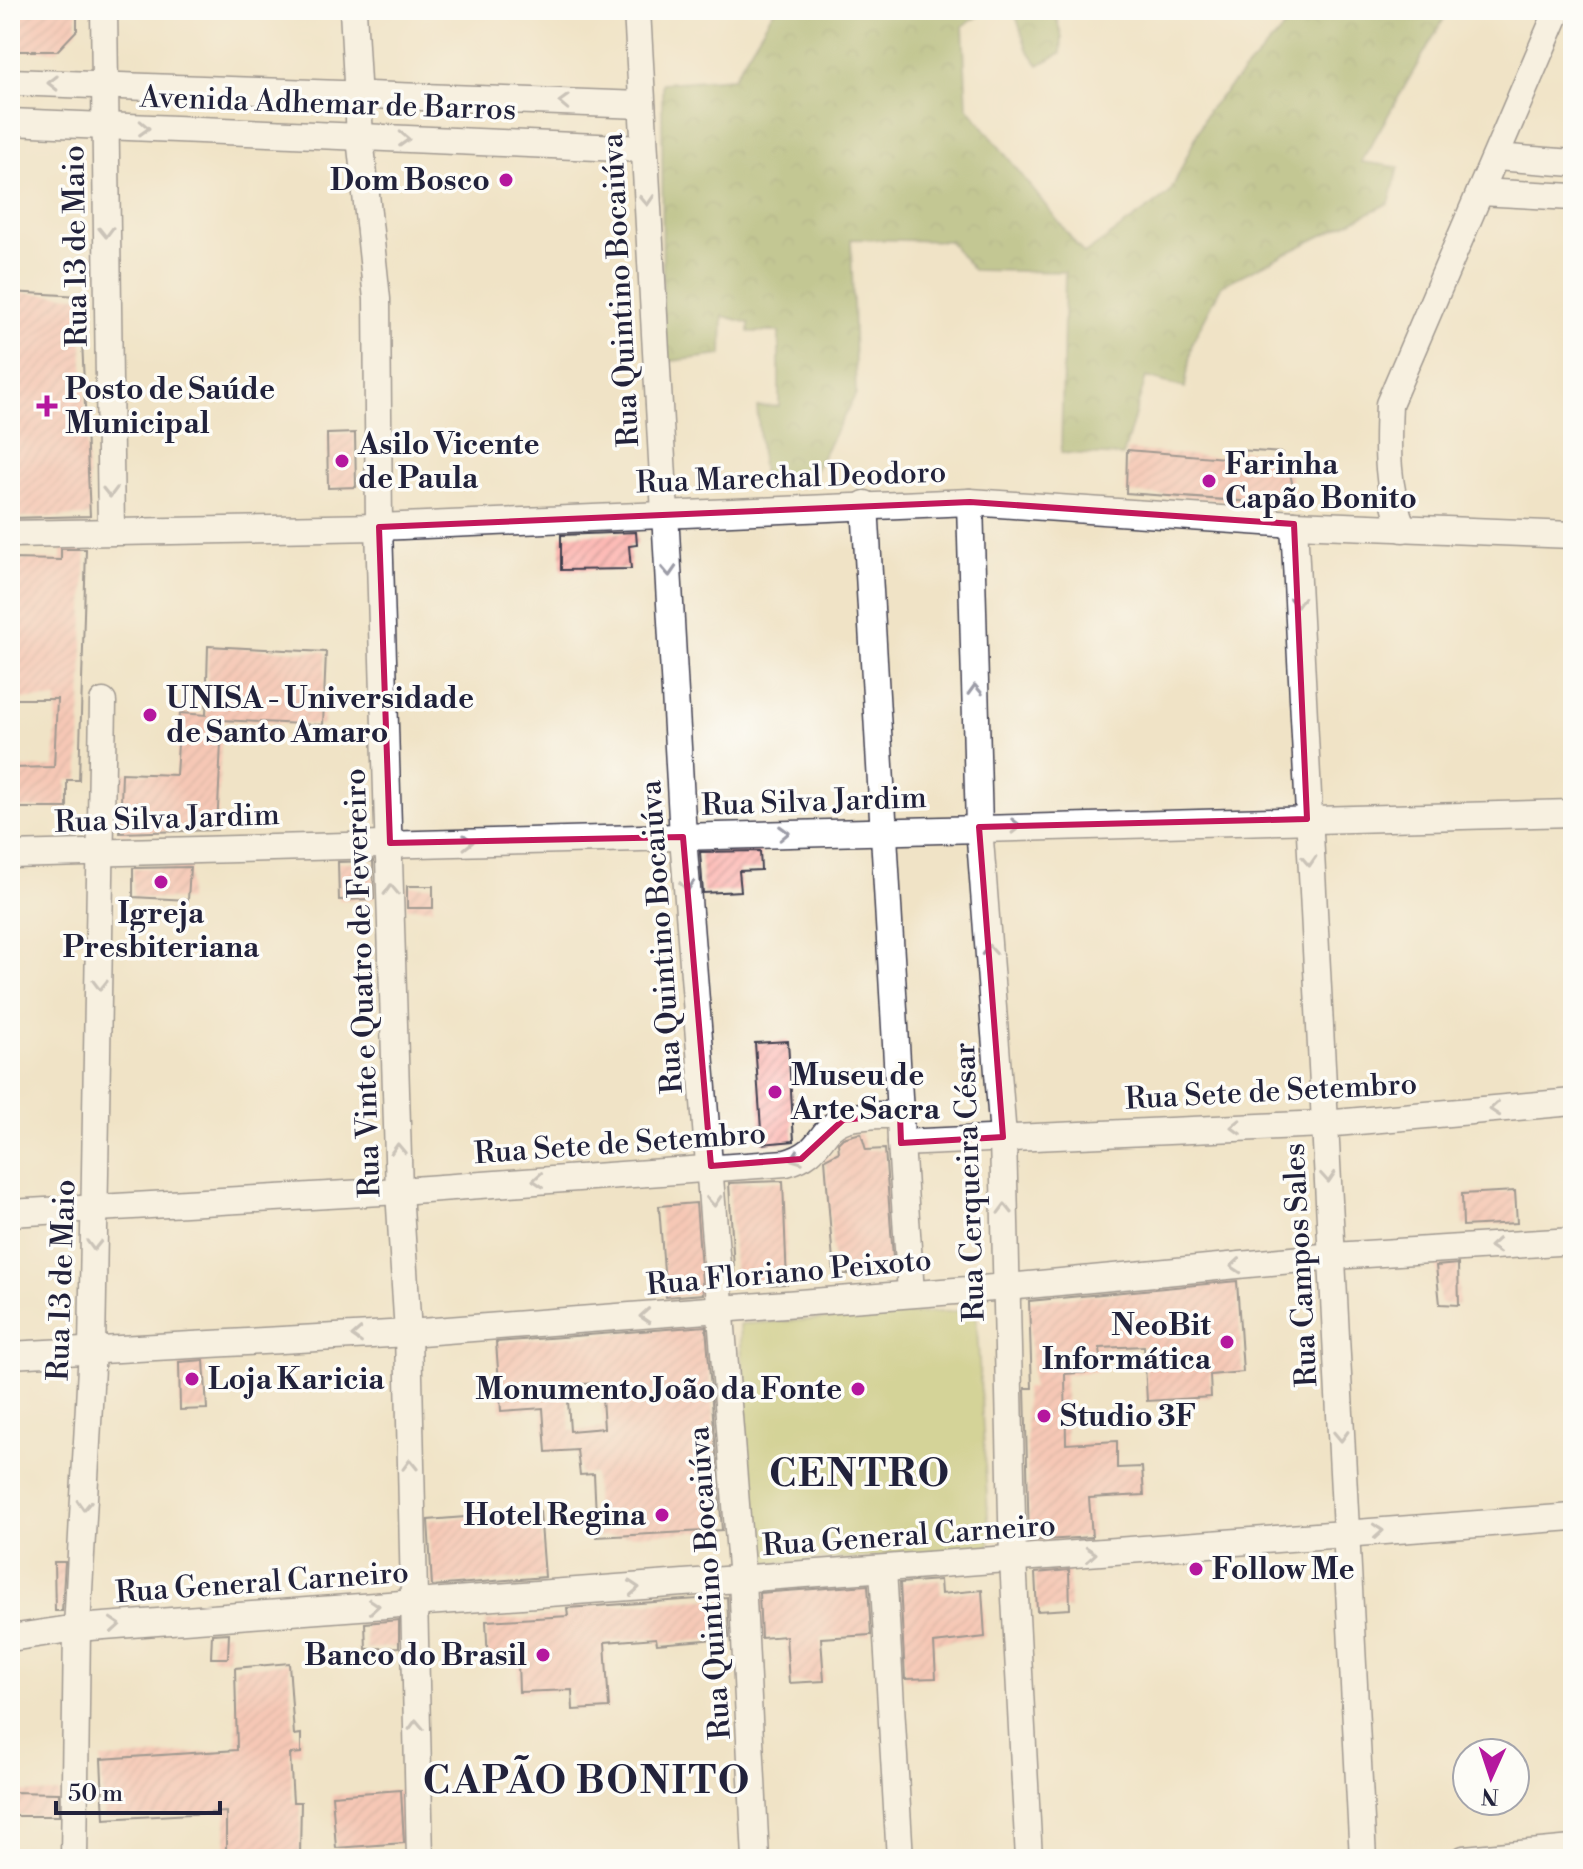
<svg xmlns="http://www.w3.org/2000/svg" width="1583" height="1869" font-family="'Libre Bodoni',serif">
	<defs>
		<pattern id="forest-crowns" width="20" height="18" patternUnits="userSpaceOnUse" patternTransform="scale(2)"><rect width="20" height="18" fill="#8da556"/><path d="M2 6a3 3 0 1 1 6 0M12 15a3 3 0 1 1 6 0" fill="none" stroke="#738648"/></pattern>
		<pattern id="building-hatch" width="6" height="6" patternUnits="userSpaceOnUse" patternTransform="scale(2)"><rect width="6" height="6" fill="#fda6a1"/><path d="M-1 1l2-2M0 6l6-6M5 7l2-2" fill="none" stroke="#cc8784"/></pattern>
	</defs>
	<rect width="100%" height="100%" fill="#fdfcf7"/>
	<filter id="ink" filterUnits="userSpaceOnUse"><feTurbulence type="fractalNoise" baseFrequency=".0125" numOctaves="2"/><feDisplacementMap in="SourceGraphic" scale="16" xChannelSelector="R" yChannelSelector="G"/><feConvolveMatrix kernelMatrix="1 2 1 2 8 2 1 2 1" color-interpolation-filters="sRGB"/></filter>
	<filter id="wash" filterUnits="userSpaceOnUse"><feTurbulence type="fractalNoise" baseFrequency=".006" numOctaves="4" result="noise"/><feDisplacementMap in="SourceGraphic" scale="32" xChannelSelector="R" yChannelSelector="G"/><feGaussianBlur stdDeviation="1.8" result="paint"/><feColorMatrix in="noise" values="0 0 0 0 0 0 0 0 0 0 0 0 0 0 0 0 0 1.4 0 .05"/><feComposite in="paint" operator="in"/></filter>
	<g filter="url(#wash)">
		<rect width="100%" height="100%" fill="#f0e3c6"/>
		<!-- forest -->
		<path fill="url(#forest-crowns)" stroke="#586448" stroke-width="2" d="M774,10H1054L1062,37L1061,53L1039,65L1027,49L1015,13L986,11L963,26L967,106L1084,254L1170,193L1208,110L1301,10H1449L1361,162L1399,167L1389,203L1222,285L1192,343L1185,388L1146,377L1123,456L1061,453L1065,272L973,270L949,241L851,239L856,394L813,474L763,480L757,407L779,406V332H749V323L723,316L722,355L663,362L662,83L733,78Z"/>
		<!-- park -->
		<path fill="#b2be60" stroke="#6a704e" stroke-width="2" d="M976,1310L990,1550L754,1564L740,1324Z"/>
		<g id="blocks">
			<!-- building -->
			<g fill="url(#building-hatch)" fill-rule="evenodd">
				<path d="M10,10H77V30L57,51H10Z"/>
				<path d="M10,292L80,296L90,516L10,518Z"/>
				<path d="M355,433L356,487L328,488L327,434Z"/>
				<path d="M1127,450L1237,459L1238,450L1283,453L1282,462L1289,469L1297,505L1126,493Z"/>
				<path d="M636,532L637,545L629,546L631,569L561,570V535Z"/>
				<path d="M61,549H86L79,780H67V808H10V768L54,767L57,699H10V559L61,560Z"/>
				<path d="M208,646L326,652L323,725L222,720L217,830L120,833L122,773L176,775L180,713L206,715Z"/>
				<path d="M760,851L761,870L739,871L741,891L703,893L700,852Z"/>
				<path d="M373,861L374,899L339,900L338,862Z"/>
				<path d="M190,867L188,900L133,897V868Z"/>
				<rect x="407" y="886" width="26" height="22"/>
				<path d="M788,1041L794,1141L762,1144L755,1043Z"/>
				<path d="M861,1133L866,1150L885,1149L894,1271L834,1275L825,1159L839,1152L838,1143L843,1138Z"/>
				<path d="M783,1181L787,1284L735,1286L729,1183Z"/>
				<path d="M1515,1191L1517,1223L1463,1226L1462,1194Z"/>
				<path d="M696,1203L703,1294L666,1297L659,1206Z"/>
				<path d="M1458,1264L1459,1305L1440,1304L1436,1266Z"/>
				<path d="M1237,1281L1243,1372L1210,1375L1211,1397L1147,1401L1144,1346L1100,1348L1102,1371L1065,1374L1066,1444L1117,1441V1468L1142,1467L1144,1495L1089,1498L1092,1537L1029,1541L1025,1388H1032L1029,1301Z"/>
				<path d="M706,1326L722,1530L597,1537L594,1474L580,1475L577,1450L546,1452L543,1408L501,1411L496,1342ZM601,1383L604,1428L570,1431L567,1385Z"/>
				<path d="M204,1360L207,1409L180,1410L179,1362Z"/>
				<path d="M540,1511L545,1577L432,1586L428,1520Z"/>
				<path d="M54,1562H65L62,1611H55Z"/>
				<path d="M1069,1570L1070,1609L1037,1611L1035,1573Z"/>
				<path d="M940,1580L941,1594L982,1590L985,1637L934,1643L936,1678L905,1679L900,1583Z"/>
				<path d="M868,1585L871,1635L821,1638L824,1681L789,1683L786,1636L761,1638L759,1593Z"/>
				<path d="M727,1597L729,1638L657,1644L656,1638L605,1642L609,1708L573,1710L572,1690L519,1692L518,1661L488,1663L486,1621L568,1616L567,1608Z"/>
				<path d="M399,1620V1647L366,1649L365,1623Z"/>
				<path d="M229,1633L228,1658H211L212,1634Z"/>
				<path d="M289,1663L294,1735L301,1734V1753L290,1754L293,1802H301L300,1855L226,1859V1812L104,1819L101,1759L237,1750L235,1668Z"/>
				<path d="M401,1790L404,1843L336,1848L332,1795Z"/>
				<path d="M10,1792L59,1793V1816H10Z"/>
			</g>
		</g>
	</g>
	<g filter="url(#ink)">
		<use href="#blocks" fill-opacity="0" stroke="#413f50" stroke-width="2"/>
		<g fill="none" stroke-linecap="round" stroke-linejoin="round">
			<defs>
				<g id="street">
					<path d="M104,10L111,530"/>
					<path d="M353,10L360,137L377,299L379,527L399,1191L408,1333L420,1859"/>
					<path d="M637,10L683,837L742,1580L756,1859"/>
					<path d="M10,82L642,105"/>
					<path d="M10,122L644,149"/>
					<path d="M1496,157L1573,163"/>
					<path d="M1480,192L1573,197"/>
					<path d="M970,502L979,827L1003,1137L1013,1560L1029,1859"/>
					<path d="M865,504L900,1114"/>
					<path d="M1294,524L1363,1859"/>
					<path d="M1403,529C1386,487 1387,449 1389,404L1558,10"/>
					<path d="M10,534L379,527L970,502L1294,524L1573,535"/>
					<path d="M10,855L1573,813"/>
					<path d="M901,1143L911,1293"/>
					<path d="M10,1213L399,1191L786,1163C823,1153 818,1131 841,1121C857,1114 882,1116 900,1114L901,1143L1324,1124L1573,1102"/>
					<path d="M10,1355L408,1333L1007,1287L1334,1256L1573,1241"/>
					<path d="M883,1569L900,1859"/>
					<path d="M10,1638L77,1628L1573,1517"/>
					<path d="M74,1859L77,1628L92,1349L103,702"/>
					<path d="M1464,1859L1573,1849"/>
				</g>
			</defs>
			<!-- street casing -->
			<use href="#street" stroke="#413f50" stroke-width="29"/>
			<!-- street -->
			<use href="#street" stroke="#fff" stroke-width="26"/>
		</g>
		<!-- one-way arrows -->
		<defs><path id="oneway-chevron" d="M-2-3.5L2.5 0L-2 3.5" fill="none" stroke-width="1.6" stroke-linecap="round" stroke-linejoin="round" transform="scale(2)"/></defs>
		<g stroke="#9c9ca7">
			<use href="#oneway-chevron" transform="translate(53 83) rotate(-179)"/>
			<use href="#oneway-chevron" transform="translate(564 102) rotate(-178)"/>
			<use href="#oneway-chevron" transform="translate(144 128) rotate(2)"/>
			<use href="#oneway-chevron" transform="translate(404 139) rotate(2)"/>
			<use href="#oneway-chevron" transform="translate(647 200) rotate(87)"/>
			<use href="#oneway-chevron" transform="translate(106 232) rotate(89)"/>
			<use href="#oneway-chevron" transform="translate(110 492) rotate(89)"/>
			<use href="#oneway-chevron" transform="translate(669 571) rotate(87)"/>
			<use href="#oneway-chevron" transform="translate(1297 602) rotate(87)"/>
			<use href="#oneway-chevron" transform="translate(975 690) rotate(-92)"/>
			<use href="#oneway-chevron" transform="translate(1016 826) rotate(-1)"/>
			<use href="#oneway-chevron" transform="translate(784 833) rotate(-2)"/>
			<use href="#oneway-chevron" transform="translate(468 842) rotate(-1)"/>
			<use href="#oneway-chevron" transform="translate(1309 861) rotate(87)"/>
			<use href="#oneway-chevron" transform="translate(687 886) rotate(85)"/>
			<use href="#oneway-chevron" transform="translate(391 890) rotate(-92)"/>
			<use href="#oneway-chevron" transform="translate(989 950) rotate(-94)"/>
			<use href="#oneway-chevron" transform="translate(100 985) rotate(91)"/>
			<use href="#oneway-chevron" transform="translate(1495 1109) rotate(175)"/>
			<use href="#oneway-chevron" transform="translate(1236 1127) rotate(178)"/>
			<use href="#oneway-chevron" transform="translate(398 1149) rotate(-92)"/>
			<use href="#oneway-chevron" transform="translate(796 1158) rotate(160)"/>
			<use href="#oneway-chevron" transform="translate(1328 1177) rotate(86)"/>
			<use href="#oneway-chevron" transform="translate(538 1180) rotate(176)"/>
			<use href="#oneway-chevron" transform="translate(714 1201) rotate(86)"/>
			<use href="#oneway-chevron" transform="translate(1005 1209) rotate(-91)"/>
			<use href="#oneway-chevron" transform="translate(94 1245) rotate(91)"/>
			<use href="#oneway-chevron" transform="translate(1495 1246) rotate(176)"/>
			<use href="#oneway-chevron" transform="translate(1236 1266) rotate(175)"/>
			<use href="#oneway-chevron" transform="translate(645 1316) rotate(176)"/>
			<use href="#oneway-chevron" transform="translate(357 1336) rotate(177)"/>
			<use href="#oneway-chevron" transform="translate(1341 1436) rotate(88)"/>
			<use href="#oneway-chevron" transform="translate(410 1465) rotate(-91)"/>
			<use href="#oneway-chevron" transform="translate(84 1505) rotate(93)"/>
			<use href="#oneway-chevron" transform="translate(1378 1531) rotate(-4)"/>
			<use href="#oneway-chevron" transform="translate(1091 1554) rotate(-5)"/>
			<use href="#oneway-chevron" transform="translate(634 1588) rotate(-4)"/>
			<use href="#oneway-chevron" transform="translate(374 1606) rotate(-4)"/>
			<use href="#oneway-chevron" transform="translate(115 1625) rotate(-4)"/>
			<use href="#oneway-chevron" transform="translate(416 1725) rotate(-92)"/>
		</g>
	</g>
	<!-- marked area -->
	<path d="M0 0H1583V1869H0ZM970,502L1294,524L1307,819L979,827L1003,1137L901,1143L900,1114L843,1120L801,1159L711,1166L683,837L390,843L379,527Z" fill="#f0e3c6" fill-opacity=".55" fill-rule="evenodd"/>
	<path fill="none" stroke="#c2185b" stroke-width="6" stroke-linejoin="round" d="M970,502L1294,524L1307,819L979,827L1003,1137L901,1143L900,1114L843,1120L801,1159L711,1166L683,837L390,843L379,527Z"/>
	<!-- markers -->
	<g fill="#b5179e" stroke="#fdfcf7" stroke-width="3">
		<circle cx="506" cy="180" r="8"/>
		<path d="M43 394h8v8h8v8h-8v8h-8v-8h-8v-8h8z"/>
		<circle cx="342" cy="461" r="8"/>
		<circle cx="1209" cy="481" r="8"/>
		<circle cx="150" cy="715" r="8"/>
		<circle cx="161" cy="882" r="8"/>
		<circle cx="775" cy="1092" r="8"/>
		<circle cx="1227" cy="1342" r="8"/>
		<circle cx="192" cy="1379" r="8"/>
		<circle cx="858" cy="1389" r="8"/>
		<circle cx="1044" cy="1416" r="8"/>
		<circle cx="662" cy="1515" r="8"/>
		<circle cx="1196" cy="1569" r="8"/>
		<circle cx="543" cy="1655" r="8"/>
	</g>
	<g text-anchor="middle" stroke-width="7" stroke-linejoin="round" paint-order="stroke">
		<!-- street labels -->
		<g font-size="30" fill="#22223b" stroke="#fdfcf7">
			<text transform="translate(328 103) rotate(2)" y="10">Avenida Adhemar de Barros</text>
			<text transform="translate(75 246) rotate(-91)" y="10">Rua 13 de Maio</text>
			<text transform="translate(620 290) rotate(-93)" y="10">Rua Quintino Bocaiúva</text>
			<text transform="translate(791 477) rotate(-2)" y="10">Rua Marechal Deodoro</text>
			<text transform="translate(814 801) rotate(-2)" y="10">Rua Silva Jardim</text>
			<text transform="translate(167 818) rotate(-2)" y="10">Rua Silva Jardim</text>
			<text transform="translate(661 937) rotate(-94)" y="10">Rua Quintino Bocaiúva</text>
			<text transform="translate(362 983) rotate(-92)" y="10">Rua Vinte e Quatro de Fevereiro</text>
			<text transform="translate(1271 1091) rotate(-3)" y="10">Rua Sete de Setembro</text>
			<text transform="translate(620 1143) rotate(-4)" y="10">Rua Sete de Setembro</text>
			<text transform="translate(969 1182) rotate(-92)" y="10">Rua Cerqueira César</text>
			<text transform="translate(1300 1265) rotate(-93)" y="10">Rua Campos Sales</text>
			<text transform="translate(789 1272) rotate(-5)" y="10">Rua Floriano Peixoto</text>
			<text transform="translate(61 1280) rotate(-88)" y="10">Rua 13 de Maio</text>
			<text transform="translate(909 1535) rotate(-4)" y="10">Rua General Carneiro</text>
			<text transform="translate(262 1582) rotate(-4)" y="10">Rua General Carneiro</text>
			<text transform="translate(709 1583) rotate(-94)" y="10">Rua Quintino Bocaiúva</text>
		</g>
		<!-- poi labels -->
		<g font-size="30" font-weight="bold" fill="#22223b" stroke="#fdfcf7" text-anchor="start">
			<text x="490" y="190" text-anchor="end">Dom Bosco</text>
			<text x="65" y="399">Posto de Saúde<tspan x="65" dy="34">Municipal</tspan></text>
			<text x="358" y="454">Asilo Vicente<tspan x="358" dy="34">de Paula</tspan></text>
			<text x="1225" y="474">Farinha<tspan x="1225" dy="34">Capão Bonito</tspan></text>
			<text x="166" y="708">UNISA - Universidade<tspan x="166" dy="34">de Santo Amaro</tspan></text>
			<text x="161" y="923" text-anchor="middle">Igreja<tspan x="161" dy="34">Presbiteriana</tspan></text>
			<text x="791" y="1085">Museu de<tspan x="791" dy="34">Arte Sacra</tspan></text>
			<text x="1211" y="1335" text-anchor="end">NeoBit<tspan x="1211" dy="34">Informática</tspan></text>
			<text x="208" y="1389">Loja Karicia</text>
			<text x="842" y="1399" text-anchor="end">Monumento João da Fonte</text>
			<text x="1060" y="1426">Studio 3F</text>
			<text x="646" y="1525" text-anchor="end">Hotel Regina</text>
			<text x="1212" y="1579">Follow Me</text>
			<text x="527" y="1665" text-anchor="end">Banco do Brasil</text>
		</g>
		<!-- district labels -->
		<g font-size="38" font-weight="bold" letter-spacing="2" fill="#22223b" stroke="#fdfcf7">
			<text x="860" y="1486">CENTRO</text>
			<text x="587" y="1793">CAPÃO BONITO</text>
		</g>
	</g>
	<!-- margin -->
	<rect width="1583" height="1869" fill="none" stroke="#fdfcf7" stroke-width="40"/>
	<!-- north arrow -->
	<g transform="translate(1491 1777) rotate(183)"><circle r="38" fill="#fdfcf7" stroke="#a5a5ac" stroke-width="2"/>
	<path d="M0-6L14 30L0 20L-14 30Z" fill="#b5179e"/>
	<text y="-12" font-size="22" font-weight="bold" text-anchor="middle" fill="#22223b">N</text>
	</g>
	<!-- scale -->
	<path d="M56 1801v12h164v-12" fill="none" stroke="#22223b" stroke-width="4"/>
	<text x="68" y="1801" font-size="24" fill="#22223b" stroke="#fdfcf7" stroke-width="6" paint-order="stroke">50 m</text>
</svg>
